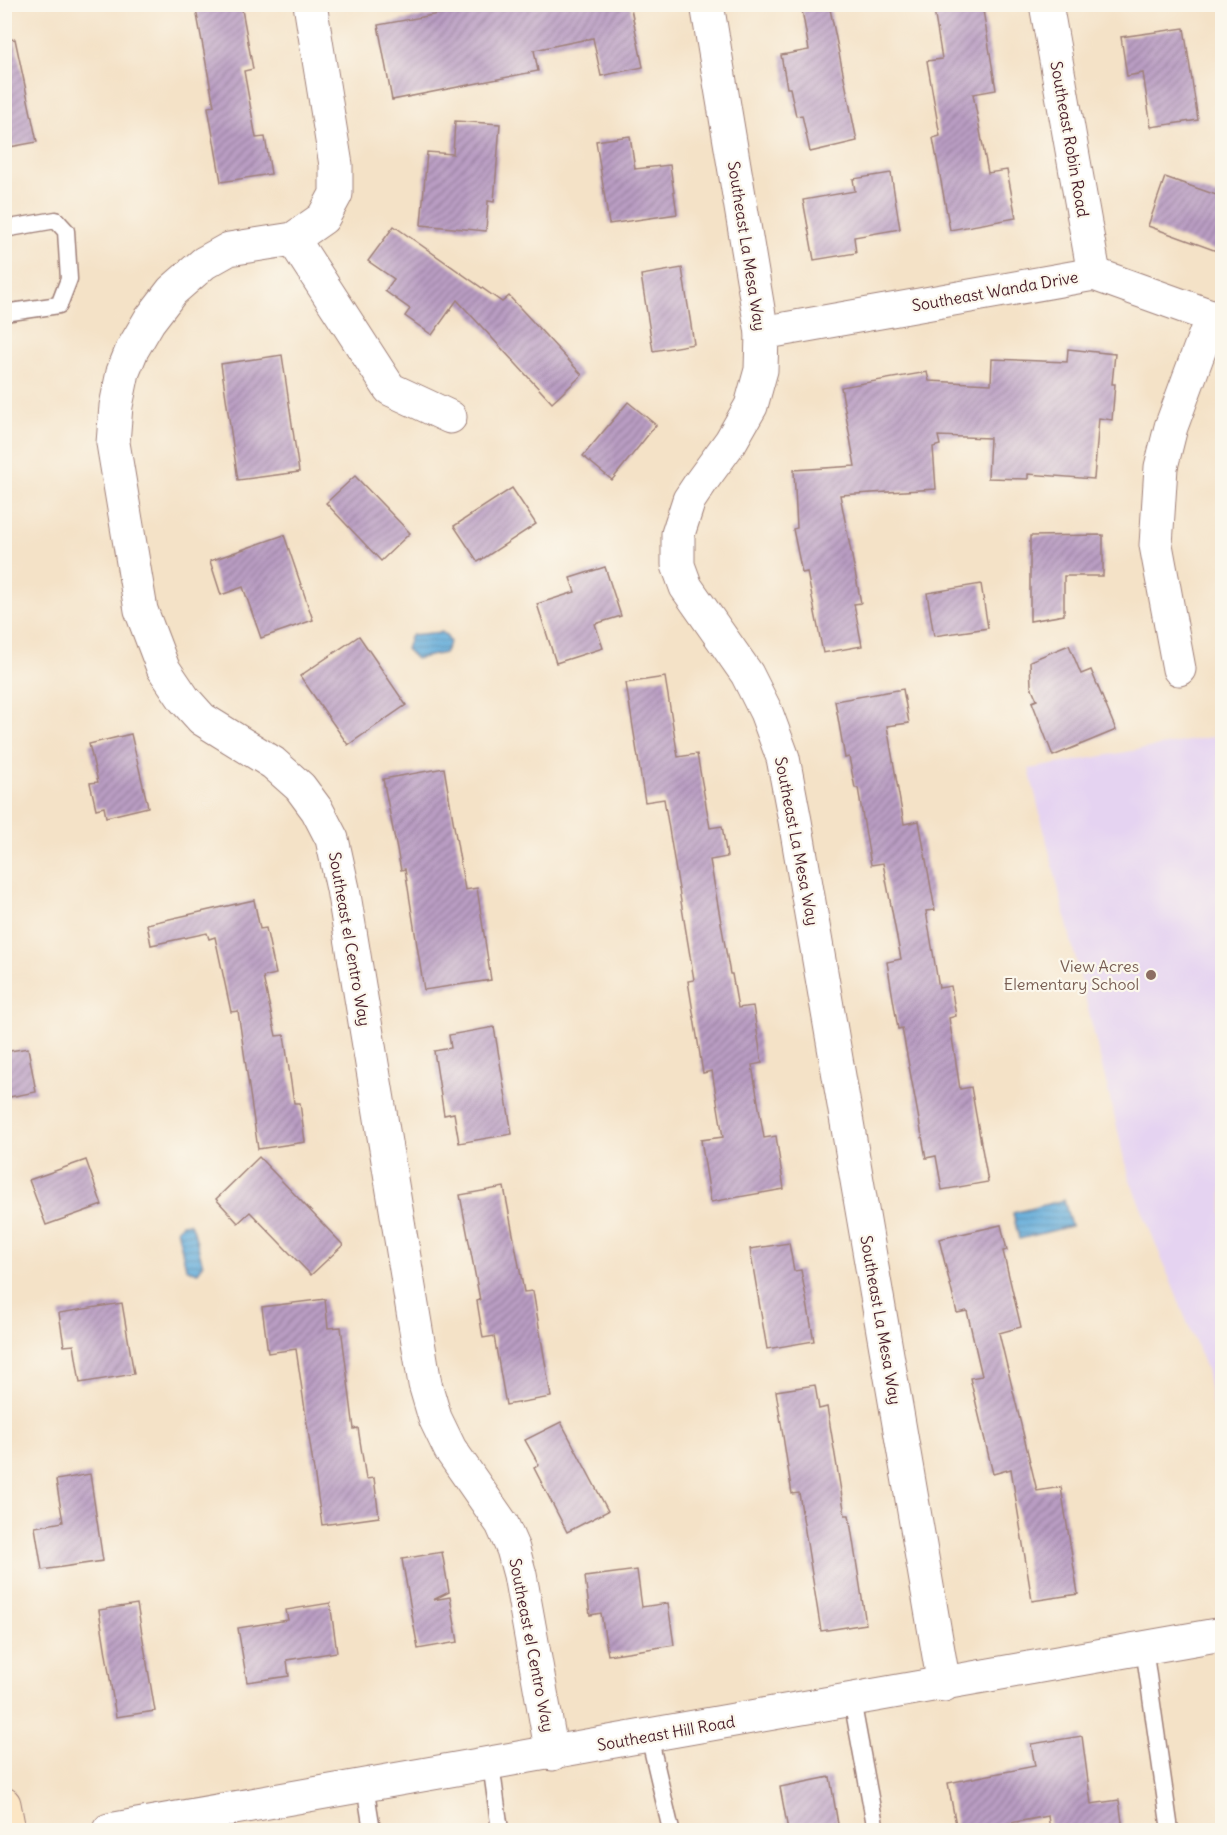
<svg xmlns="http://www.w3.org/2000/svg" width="1227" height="1835" font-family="Delius,sans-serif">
	<defs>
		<pattern id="water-rules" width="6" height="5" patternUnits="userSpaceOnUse" patternTransform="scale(1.5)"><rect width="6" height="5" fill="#62acda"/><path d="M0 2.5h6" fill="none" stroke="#538bb1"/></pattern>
		<pattern id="building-hatch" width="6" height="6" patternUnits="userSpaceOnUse" patternTransform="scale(1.5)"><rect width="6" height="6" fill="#b99dc3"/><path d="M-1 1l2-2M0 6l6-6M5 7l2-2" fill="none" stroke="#987f9f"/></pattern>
	</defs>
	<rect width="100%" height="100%" fill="#fbf7ec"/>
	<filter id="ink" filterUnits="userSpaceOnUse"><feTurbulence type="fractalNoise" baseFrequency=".0167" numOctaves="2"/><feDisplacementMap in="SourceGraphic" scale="12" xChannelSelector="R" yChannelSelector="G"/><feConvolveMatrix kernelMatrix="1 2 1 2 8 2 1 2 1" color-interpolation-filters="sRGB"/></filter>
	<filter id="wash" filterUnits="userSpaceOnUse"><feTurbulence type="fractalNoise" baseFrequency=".008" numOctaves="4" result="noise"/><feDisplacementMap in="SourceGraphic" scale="24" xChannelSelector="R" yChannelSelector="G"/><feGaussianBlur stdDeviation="1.35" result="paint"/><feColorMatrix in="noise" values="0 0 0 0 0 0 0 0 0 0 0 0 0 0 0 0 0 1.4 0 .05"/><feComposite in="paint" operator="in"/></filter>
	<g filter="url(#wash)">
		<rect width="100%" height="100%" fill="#f4e2c7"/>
		<!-- built -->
		<path fill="#e5d3f1" d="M1222,735V1463L1206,1369L1130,1180L1029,769Z"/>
		<!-- water -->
		<g fill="url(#water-rules)" stroke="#566682" stroke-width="1.5">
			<path d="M442,632L447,637L450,642L444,653L416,659L406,649L411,635Z"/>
			<path d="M1064,1200L1071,1226L1019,1239L1013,1213Z"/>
			<path d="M189,1223L193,1228L203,1265L197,1273L186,1268L177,1229L182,1224Z"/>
		</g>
		<g id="blocks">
			<!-- building -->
			<g fill="url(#building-hatch)">
				<path d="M195,4H241L253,69L244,71L256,138L265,137L271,174L221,182L208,107L214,106Z"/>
				<path d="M493,4H630L643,67L601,76L593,38L534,50L538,71L392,100L378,25Z"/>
				<path d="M801,4H829L857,141L810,152L802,115L796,116L790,88H787L781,55L809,50Z"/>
				<path d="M933,4H982L996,90L973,94L988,173L1007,170L1016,218L950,230L933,138L940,136L927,61L942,59Z"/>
				<path d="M1184,28L1198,120L1151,127L1143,73L1127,76L1121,37Z"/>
				<path d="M15,39L37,142L4,148V40Z"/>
				<path d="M455,121L500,124L494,202L488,201L486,231L421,225L427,152L453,154Z"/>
				<path d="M630,136L635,169L670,165L677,214L609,224L596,141Z"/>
				<path d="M891,173L900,229L854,237L856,253L814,260L803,200L855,191L853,179Z"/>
				<path d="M1165,177L1222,197V253L1148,226Z"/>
				<path d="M394,226L502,302L509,296L582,375L552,403L457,300L432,335L405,316L410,309L385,291L394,279L368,261Z"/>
				<path d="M682,268L694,344L653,351L641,275Z"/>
				<path d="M1068,349L1115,354L1112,384H1115L1112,420L1099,418L1094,479L1028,474V479L988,478L990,438L938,436L940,445L933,447L936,489L840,495L861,603L854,604L862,646L823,653L807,572L802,573L793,529L797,528L794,470L855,466L841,387L927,372L929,381L991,384L992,359L1067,362Z"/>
				<path d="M282,355L299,472L238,480L221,364Z"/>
				<path d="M628,402L656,425L612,480L583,456Z"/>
				<path d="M355,476L410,533L381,561L326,503Z"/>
				<path d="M512,488L536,524L478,562L454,526Z"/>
				<path d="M284,535L313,620L261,638L243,587L221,595L210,561Z"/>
				<path d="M1103,535V576H1064V615L1030,621V536Z"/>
				<path d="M605,567L621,616L595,624L603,648L556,663L537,604L575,592L570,578Z"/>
				<path d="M981,584L988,628L934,636L927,593Z"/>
				<path d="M359,636L406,705L348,745L300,676Z"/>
				<path d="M1069,645L1081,674L1091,670L1116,730L1053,756L1032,702L1037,700L1031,686L1030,661Z"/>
				<path d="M665,677L678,757L697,754L710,828L722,826L727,857L710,860L730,974H732L738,1008L753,1006L762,1063L752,1065L764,1138L776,1136L784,1189L711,1202L701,1140L723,1137L712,1071L703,1073L688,981L694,980L664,799L645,802L626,683Z"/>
				<path d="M903,689L909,723L887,726L904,824L919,821L935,910L926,911L939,988L951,986L956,1016L949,1018L960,1089L971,1087L988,1182L942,1190L936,1156L926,1158L902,1028L898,1029L887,962L901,959L883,863L871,865L858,788H855L849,757L845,758L835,701Z"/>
				<path d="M131,734L148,807L106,817L104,807L96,809L90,783L98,782L89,744Z"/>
				<path d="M444,768L465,890L477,888L491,980L424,990L405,869L401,870L383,779Z"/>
				<path d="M254,900L260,929L266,928L276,974L263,977L276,1036L284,1035L294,1103H300L305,1142L258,1149L238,1011L231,1012L215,937L209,939L207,933L151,945L147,924Z"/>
				<path d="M494,1027L512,1134L459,1143L454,1113L444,1115L434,1051L451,1048L449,1035Z"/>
				<path d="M28,1048L36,1092L4,1098V1052Z"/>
				<path d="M259,1157L343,1245L311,1275L250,1212L238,1223L216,1199Z"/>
				<path d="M86,1160L102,1205L46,1225L29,1180Z"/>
				<path d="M504,1187L524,1292L533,1291L551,1397L506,1405L494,1336L483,1338L477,1301L480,1300L460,1195Z"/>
				<path d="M1001,1225L1007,1250L1003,1251L1021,1327L999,1333L1037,1491L1061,1487L1078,1594L1032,1601L1011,1469L993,1474L970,1378L982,1376L967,1311L957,1313L939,1239Z"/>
				<path d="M789,1243L794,1271L801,1270L814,1341L767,1349L750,1249Z"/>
				<path d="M325,1299L328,1328L341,1327L354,1429L358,1428L366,1479L374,1478L379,1517L322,1525L296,1349L268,1353L262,1307Z"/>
				<path d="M122,1303L134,1374L80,1383L74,1345L64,1346L59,1313Z"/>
				<path d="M815,1385L819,1409L827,1407L845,1515H849L866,1624L821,1631L799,1493L792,1494L776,1391Z"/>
				<path d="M561,1422L608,1511L567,1532L534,1468L539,1465L525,1440Z"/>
				<path d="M90,1474L103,1561L42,1570L35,1527L63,1522L56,1480Z"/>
				<path d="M442,1552L449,1592L433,1600L450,1597L458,1642L418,1649L402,1559Z"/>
				<path d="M637,1570L642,1607L668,1603L674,1645L608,1655L601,1613L590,1615L585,1577Z"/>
				<path d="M330,1603L337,1652L287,1660L289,1676L247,1682L238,1628L288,1620L286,1610Z"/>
				<path d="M137,1604L155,1711L116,1717L99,1610Z"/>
				<path d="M1082,1736L1091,1804L1119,1800L1123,1830H1050L1048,1816L974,1830H957L948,1783L1035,1766L1031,1744Z"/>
				<path d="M830,1777L839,1830H788L780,1787Z"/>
			</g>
		</g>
	</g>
	<g filter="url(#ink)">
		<use href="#blocks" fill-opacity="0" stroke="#9f8079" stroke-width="1.5"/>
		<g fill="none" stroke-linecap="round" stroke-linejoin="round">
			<defs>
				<g id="service">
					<path d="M4,229L56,220L66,231L69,279L59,305L4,313"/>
					<path d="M1144,1648L1170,1830"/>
					<path d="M852,1700L876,1830"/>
					<path d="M649,1736L671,1830"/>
					<path d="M491,1764L500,1830"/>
					<path d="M365,1786L372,1830"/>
				</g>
				<g id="minor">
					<path d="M310,4L336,165V194L323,218L293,239L229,249L204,263L172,291L149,321L132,350L123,372L116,406L113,443L141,610L163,668L184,699L202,719L273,763L300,787L317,810L332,839L343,889L425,1384L435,1418L450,1449L502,1524L513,1549L520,1575L552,1754"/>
					<path d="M707,4L762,333L761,370L751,406L731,441L701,482L689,500L678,534V565L686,587L747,674L766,712L783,758L795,821L944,1685"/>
					<path d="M1046,4L1094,274"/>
					<path d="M293,239L390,389L450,417"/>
					<path d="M762,333L1094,274L1222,320"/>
					<path d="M1179,669L1156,545L1161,467L1171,427L1212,316"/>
				</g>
				<path id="tertiary" d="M109,1830L1222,1634"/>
				<path id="secondary" d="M4,1804L9,1830"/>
			</defs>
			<!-- service casing -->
			<use href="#service" stroke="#9f8079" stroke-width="19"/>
			<!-- minor casing -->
			<use href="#minor" stroke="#9f8079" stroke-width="35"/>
			<!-- tertiary casing -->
			<use href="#tertiary" stroke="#9f8079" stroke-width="35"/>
			<!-- secondary casing -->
			<use href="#secondary" stroke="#9f8079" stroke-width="35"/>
			<!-- service -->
			<use href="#service" stroke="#fff" stroke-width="16"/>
			<!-- minor -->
			<use href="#minor" stroke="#fff" stroke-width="33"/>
			<!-- tertiary -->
			<use href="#tertiary" stroke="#fff" stroke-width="33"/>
			<!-- secondary -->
			<use href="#secondary" stroke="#fce6c4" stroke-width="33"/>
		</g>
	</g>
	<!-- markers -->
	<circle fill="#8d6e63" stroke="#fbf7ec" stroke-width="2" cx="1151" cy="975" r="6"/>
	<g text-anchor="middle" stroke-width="4.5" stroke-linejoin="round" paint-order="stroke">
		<!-- street labels -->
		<g font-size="16" fill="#4a1f2b" stroke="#fbf7ec">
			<text transform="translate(1070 139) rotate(80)" y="6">Southeast Robin Road</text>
			<text transform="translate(747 246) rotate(81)" y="6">Southeast La Mesa Way</text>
			<text transform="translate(995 291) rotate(-10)" y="6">Southeast Wanda Drive</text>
			<text transform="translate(797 841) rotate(79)" y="6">Southeast La Mesa Way</text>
			<text transform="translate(350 939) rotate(80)" y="6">Southeast el Centro Way</text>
			<text transform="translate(881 1320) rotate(80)" y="6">Southeast La Mesa Way</text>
			<text transform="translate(532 1645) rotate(79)" y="6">Southeast el Centro Way</text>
			<text transform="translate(666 1733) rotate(-10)" y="6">Southeast Hill Road</text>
		</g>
		<!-- education labels -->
		<g font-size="16" fill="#785e54" stroke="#fbf7ec" text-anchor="end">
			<text x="1139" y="972">View Acres<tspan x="1139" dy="18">Elementary School</tspan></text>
		</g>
	</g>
	<!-- margin -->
	<rect width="1227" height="1835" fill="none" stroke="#fbf7ec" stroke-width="24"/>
</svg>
